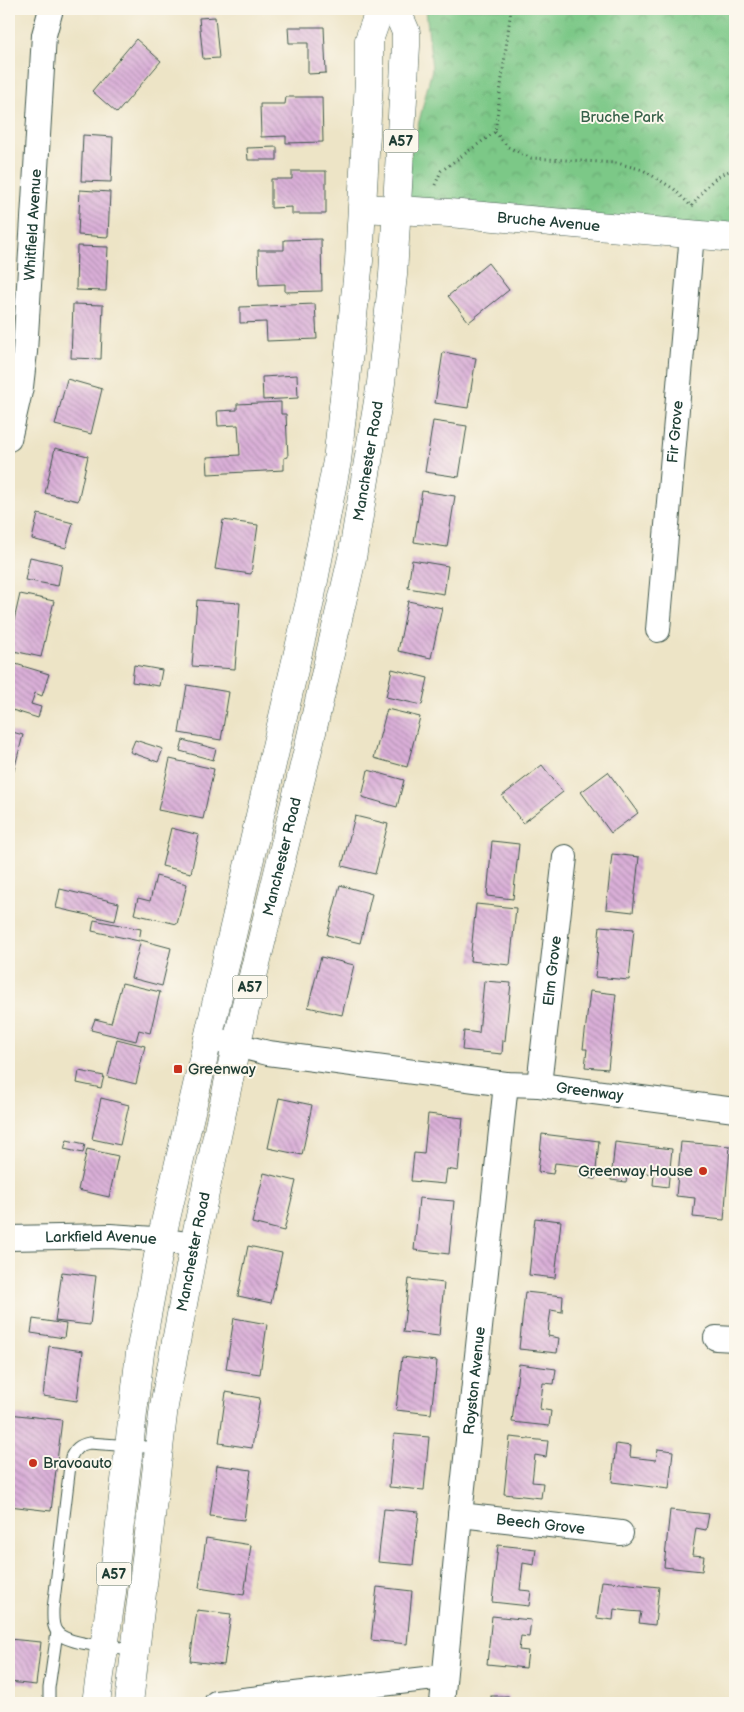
<svg xmlns="http://www.w3.org/2000/svg" width="744" height="1712" font-family="'Balsamiq Sans',sans-serif">
	<defs>
		<pattern id="park-crowns" width="20" height="18" patternUnits="userSpaceOnUse" patternTransform="scale(1.25)"><rect width="20" height="18" fill="#7cc887"/><path d="M2 6a3 3 0 1 1 6 0M12 15a3 3 0 1 1 6 0" fill="none" stroke="#65a46f"/></pattern>
		<pattern id="building-back-hatch" width="6" height="6" patternUnits="userSpaceOnUse" patternTransform="scale(1.25)"><rect width="6" height="6" fill="#daafd8"/><path d="M-1 5l2 2M0 0l6 6M5-1l2 2" fill="none" stroke="#b090b0"/></pattern>
	</defs>
	<rect width="100%" height="100%" fill="#fbf7ec"/>
	<filter id="ink" filterUnits="userSpaceOnUse"><feTurbulence type="fractalNoise" baseFrequency=".02" numOctaves="2"/><feDisplacementMap in="SourceGraphic" scale="10" xChannelSelector="R" yChannelSelector="G"/><feConvolveMatrix kernelMatrix="1 2 1 2 8 2 1 2 1" color-interpolation-filters="sRGB"/></filter>
	<filter id="wash" filterUnits="userSpaceOnUse"><feTurbulence type="fractalNoise" baseFrequency=".0096" numOctaves="4" result="noise"/><feDisplacementMap in="SourceGraphic" scale="20" xChannelSelector="R" yChannelSelector="G"/><feGaussianBlur stdDeviation="1.12" result="paint"/><feColorMatrix in="noise" values="0 0 0 0 0 0 0 0 0 0 0 0 0 0 0 0 0 1.4 0 .05"/><feComposite in="paint" operator="in"/></filter>
	<g filter="url(#wash)">
		<rect width="100%" height="100%" fill="#ede4c6"/>
		<!-- park -->
		<path fill="url(#park-crowns)" stroke="#4e825e" d="M426,9H735V238L399,202L432,69Z"/>
		<g id="blocks">
			<!-- building -->
			<g fill="url(#building-back-hatch)">
				<path d="M215,17L219,58L203,59L199,18Z"/>
				<path d="M288,27H324L326,73L308,74V43H289Z"/>
				<path d="M136,39L161,61L117,113L92,91Z"/>
				<path d="M286,97H322L323,142L286,143V136L261,137L260,104H285Z"/>
				<path d="M83,135L113,137L111,182L81,181Z"/>
				<path d="M277,147V160H248L247,148Z"/>
				<path d="M292,171H326V214H292V207L271,208V179H292Z"/>
				<path d="M80,190L110,192L108,237L78,235Z"/>
				<path d="M321,239L322,291L285,292V284L259,285L258,250H284V240Z"/>
				<path d="M77,246L108,247L106,291L76,290Z"/>
				<path d="M488,263L509,290L469,322L448,296Z"/>
				<path d="M73,304L103,305L101,359L71,358Z"/>
				<path d="M315,304L317,339L267,341L266,322L240,323V307Z"/>
				<path d="M443,352L476,358L468,408L435,403Z"/>
				<path d="M297,375L298,398L263,400L262,377Z"/>
				<path d="M67,379L102,389L91,434L55,425Z"/>
				<path d="M281,402V414H286L287,436L288,457L284,458V470L208,474L207,457L240,455L238,425L218,426L217,411L237,410V404Z"/>
				<path d="M433,421L467,426L459,477L425,472Z"/>
				<path d="M55,448L88,456L78,501L45,493Z"/>
				<path d="M422,491L455,496L447,547L414,542Z"/>
				<path d="M38,514L73,523L66,548L32,539Z"/>
				<path d="M223,520L258,525L251,574L215,569Z"/>
				<path d="M30,557L62,564L58,586L25,580Z"/>
				<path d="M412,560L448,566L444,594L408,588Z"/>
				<path d="M20,594L54,601L41,657L9,650V642Z"/>
				<path d="M197,600L240,603L235,669L192,666Z"/>
				<path d="M408,601L442,608L431,658L398,651Z"/>
				<path d="M9,662L49,674L42,696L35,693L31,704L41,707L38,718L9,709Z"/>
				<path d="M134,665L162,670L159,686L132,682Z"/>
				<path d="M392,669L428,678L422,705L386,697Z"/>
				<path d="M187,685L229,692L221,740L179,733Z"/>
				<path d="M387,709L420,717L407,767L374,758Z"/>
				<path d="M9,731L23,735L11,782L9,781Z"/>
				<path d="M135,740L163,749L158,762L130,752Z"/>
				<path d="M183,740L216,749L213,760L180,751Z"/>
				<path d="M170,759L214,769L203,819L158,810Z"/>
				<path d="M542,765L563,792L523,823L502,796Z"/>
				<path d="M368,770L404,780L397,807L362,797Z"/>
				<path d="M608,772L638,813L611,833L581,792Z"/>
				<path d="M355,816L388,824L375,874L342,866Z"/>
				<path d="M171,828L199,835L191,873L162,866Z"/>
				<path d="M492,841L519,844L513,899L487,896Z"/>
				<path d="M612,854L639,857L633,912L606,909Z"/>
				<path d="M156,876L187,884L177,924L134,914L138,898L150,901Z"/>
				<path d="M340,885L372,894L360,943L327,935Z"/>
				<path d="M60,889L119,903L115,921L56,908Z"/>
				<path d="M476,904L516,908L510,965L470,961Z"/>
				<path d="M94,920L141,929L139,941L92,931Z"/>
				<path d="M600,926L634,929L629,980L595,977Z"/>
				<path d="M141,940L171,948L162,986L131,978Z"/>
				<path d="M321,957L354,965L342,1015L308,1007Z"/>
				<path d="M484,981L511,983L505,1041L503,1040L502,1054L462,1050L464,1031L479,1033Z"/>
				<path d="M122,983L160,992L150,1033L139,1030L136,1041L91,1030L95,1019L111,1023Z"/>
				<path d="M590,991L616,994L608,1069L585,1067L587,1049H583Z"/>
				<path d="M117,1039L145,1046L136,1084L108,1077Z"/>
				<path d="M79,1071L104,1076L101,1088L77,1083Z"/>
				<path d="M101,1098L129,1105L120,1145L92,1139Z"/>
				<path d="M279,1098L312,1105L302,1155L268,1148Z"/>
				<path d="M428,1114L463,1118L458,1171L447,1169L445,1184L411,1181L414,1153L424,1154Z"/>
				<path d="M542,1134L599,1141L595,1179L580,1177L581,1166L555,1163L553,1174L538,1172Z"/>
				<path d="M67,1140L85,1144L83,1153L64,1149Z"/>
				<path d="M615,1142L672,1149L668,1187L653,1185L654,1174L628,1171L626,1182L611,1180Z"/>
				<path d="M681,1142L730,1146L724,1220L693,1217L695,1198L676,1196Z"/>
				<path d="M87,1149L118,1156L109,1197L78,1190Z"/>
				<path d="M264,1173L296,1181L284,1231L252,1223Z"/>
				<path d="M419,1198L454,1201L449,1254L414,1250Z"/>
				<path d="M535,1218L561,1221L555,1278L529,1275Z"/>
				<path d="M248,1246L282,1253L271,1303L238,1296Z"/>
				<path d="M62,1272L96,1276L90,1325L55,1321Z"/>
				<path d="M409,1279L444,1283L439,1336L403,1332Z"/>
				<path d="M525,1292L563,1296L562,1312L551,1310L549,1323L548,1336L559,1338L557,1353L519,1349Z"/>
				<path d="M234,1318L267,1324L260,1374L226,1369Z"/>
				<path d="M33,1319L66,1324L64,1338L31,1333Z"/>
				<path d="M49,1346L83,1351L77,1401L43,1396Z"/>
				<path d="M402,1357L437,1361L431,1414L396,1410Z"/>
				<path d="M519,1364L556,1369L554,1384L543,1383L540,1409L551,1411L549,1426L512,1422Z"/>
				<path d="M226,1392L260,1398L252,1448L219,1443Z"/>
				<path d="M9,1414L62,1420L51,1511L9,1506Z"/>
				<path d="M394,1434L429,1437L424,1490L389,1487Z"/>
				<path d="M510,1437L548,1441L546,1457L535,1455L532,1482L543,1483L541,1498L504,1494Z"/>
				<path d="M616,1444L631,1446L630,1457L656,1460L658,1449L673,1451L669,1489L612,1482Z"/>
				<path d="M217,1465L251,1470L244,1520L210,1516Z"/>
				<path d="M384,1509L419,1512L413,1565L378,1562Z"/>
				<path d="M670,1510L709,1514L706,1530L696,1528L692,1555L704,1556L702,1571L664,1567Z"/>
				<path d="M206,1538L251,1545L244,1595L199,1588Z"/>
				<path d="M498,1545L536,1549L534,1565L523,1563L520,1590L531,1591L529,1606L492,1602Z"/>
				<path d="M602,1581L659,1587L655,1625L639,1623L641,1612L628,1611L614,1609L613,1620L597,1618Z"/>
				<path d="M377,1587L412,1591L407,1644L371,1640Z"/>
				<path d="M197,1610L231,1614L224,1665L190,1661Z"/>
				<path d="M492,1616L531,1620L529,1637L521,1636L519,1650L528,1651L526,1668L487,1664Z"/>
				<path d="M9,1639L41,1642L36,1685L9,1682Z"/>
				<rect x="491" y="1696" width="17" height="7"/>
			</g>
		</g>
	</g>
	<g filter="url(#ink)">
		<use href="#blocks" fill-opacity="0" stroke="#3e564a" stroke-width="1"/>
		<g fill="none" stroke-linecap="round" stroke-linejoin="round">
			<defs>
				<g id="service">
					<path d="M135,1649C118,1647 68,1646 57,1632C52,1626 53,1616 53,1609L71,1457C75,1449 79,1445 89,1443L159,1448"/>
					<path d="M49,1703V1688L57,1632"/>
				</g>
				<g id="minor">
					<path id="s1" d="M9,439L21,387L25,352L44,35L51,9"/>
					<path id="s2" d="M658,630L692,234"/>
					<path id="s3" d="M208,1038L268,1053L506,1084L539,1085L735,1110"/>
					<path id="s4" d="M539,1085L565,857"/>
					<path id="s5" d="M9,1238L110,1236L154,1239L194,1245"/>
					<path d="M716,1338L735,1339"/>
					<path id="s6" d="M460,1515L621,1533"/>
					<path d="M216,1703L443,1677"/>
					<path id="s7" d="M442,1703L460,1515L506,1084"/>
				</g>
				<g id="tertiary">
					<path id="s8" d="M363,208L449,213L735,238"/>
				</g>
				<g id="primary">
					<path d="M96,1703L112,1592L140,1353L161,1240L310,601L337,461L359,261L369,80V40L380,9"/>
					<path id="s9" d="M129,1703L164,1406L194,1245L236,1046L309,745L352,558L381,383L393,275L406,46V32L396,9"/>
				</g>
			</defs>
			<!-- service casing -->
			<use href="#service" stroke="#3e564a" stroke-width="13"/>
			<!-- minor casing -->
			<use href="#minor" stroke="#3e564a" stroke-width="26"/>
			<!-- tertiary casing -->
			<use href="#tertiary" stroke="#3e564a" stroke-width="29"/>
			<!-- primary casing -->
			<use href="#primary" stroke="#3e564a" stroke-width="29"/>
			<!-- path -->
			<g stroke="#3e564a" stroke-width="3" stroke-dasharray="1 4" stroke-linecap="butt">
				<path d="M495,132L508,147L531,158L617,163L643,170L674,189L691,206"/>
				<path d="M435,185L441,171L495,132L511,9"/>
				<path d="M692,206C704,190 714,173 735,170"/>
			</g>
			<!-- service -->
			<use href="#service" stroke="#fff" stroke-width="11"/>
			<!-- minor -->
			<use href="#minor" stroke="#fff" stroke-width="24"/>
			<!-- tertiary -->
			<use href="#tertiary" stroke="#fff" stroke-width="28"/>
			<!-- primary -->
			<use href="#primary" stroke="#fff" stroke-width="28"/>
		</g>
	</g>
	<!-- markers -->
	<g fill="#c8321e" stroke="#fbf7ec" stroke-width="2">
		<rect x="173" y="1064" width="10" height="10" rx="2.5"/>
		<circle cx="703" cy="1171" r="5"/>
		<circle cx="33" cy="1463" r="5"/>
	</g>
	<g text-anchor="middle" stroke-width="4" stroke-linejoin="round" paint-order="stroke">
		<!-- shield labels -->
		<g fill="#fbf7ec" stroke="#61756b" stroke-width="1">
			<rect x="383.5" y="129.5" width="35" height="23" rx="4"/>
			<rect x="232.5" y="975.5" width="35" height="23" rx="4"/>
			<rect x="96.5" y="1562.5" width="35" height="23" rx="4"/>
		</g>
		<g font-size="14" font-weight="bold" fill="#1f3d34">
			<text x="401" y="146">A57</text>
			<text x="250" y="992">A57</text>
			<text x="114" y="1579">A57</text>
		</g>
		<!-- park labels -->
		<g font-size="15" fill="#366049" stroke="#fbf7ec">
			<text x="622" y="122">Bruche Park</text>
		</g>
		<!-- street labels -->
		<g font-size="15" fill="#1f3d34" stroke="#fbf7ec">
			<text dy="5" stroke="none"><textPath href="#s8" startOffset="186">Bruche Avenue</textPath></text>
			<text dy="5" stroke="none"><textPath href="#s1" startOffset="216">Whitfield Avenue</textPath></text>
			<text dy="5" stroke="none"><textPath href="#s2" startOffset="199">Fir Grove</textPath></text>
			<text dy="5" stroke="none"><textPath href="#s9" startOffset="1266">Manchester Road</textPath></text>
			<text dy="5" stroke="none"><textPath href="#s9" startOffset="861">Manchester Road</textPath></text>
			<text dy="5" stroke="none"><textPath href="#s4" startOffset="115">Elm Grove</textPath></text>
			<text dy="5" stroke="none"><textPath href="#s3" startOffset="386">Greenway</textPath></text>
			<text dy="5" stroke="none"><textPath href="#s5" startOffset="92">Larkfield Avenue</textPath></text>
			<text dy="5" stroke="none"><textPath href="#s9" startOffset="456">Manchester Road</textPath></text>
			<text dy="5" stroke="none"><textPath href="#s7" startOffset="324">Royston Avenue</textPath></text>
			<text dy="5" stroke="none"><textPath href="#s6" startOffset="81">Beech Grove</textPath></text>
		</g>
		<!-- poi labels -->
		<g font-size="15" fill="#1f3d34" stroke="#fbf7ec" text-anchor="start">
			<text x="188" y="1074">Greenway</text>
			<text x="693" y="1176" text-anchor="end">Greenway House</text>
			<text x="43" y="1468">Bravoauto</text>
		</g>
	</g>
	<!-- margin -->
	<rect width="744" height="1712" fill="none" stroke="#fbf7ec" stroke-width="30"/>
</svg>
